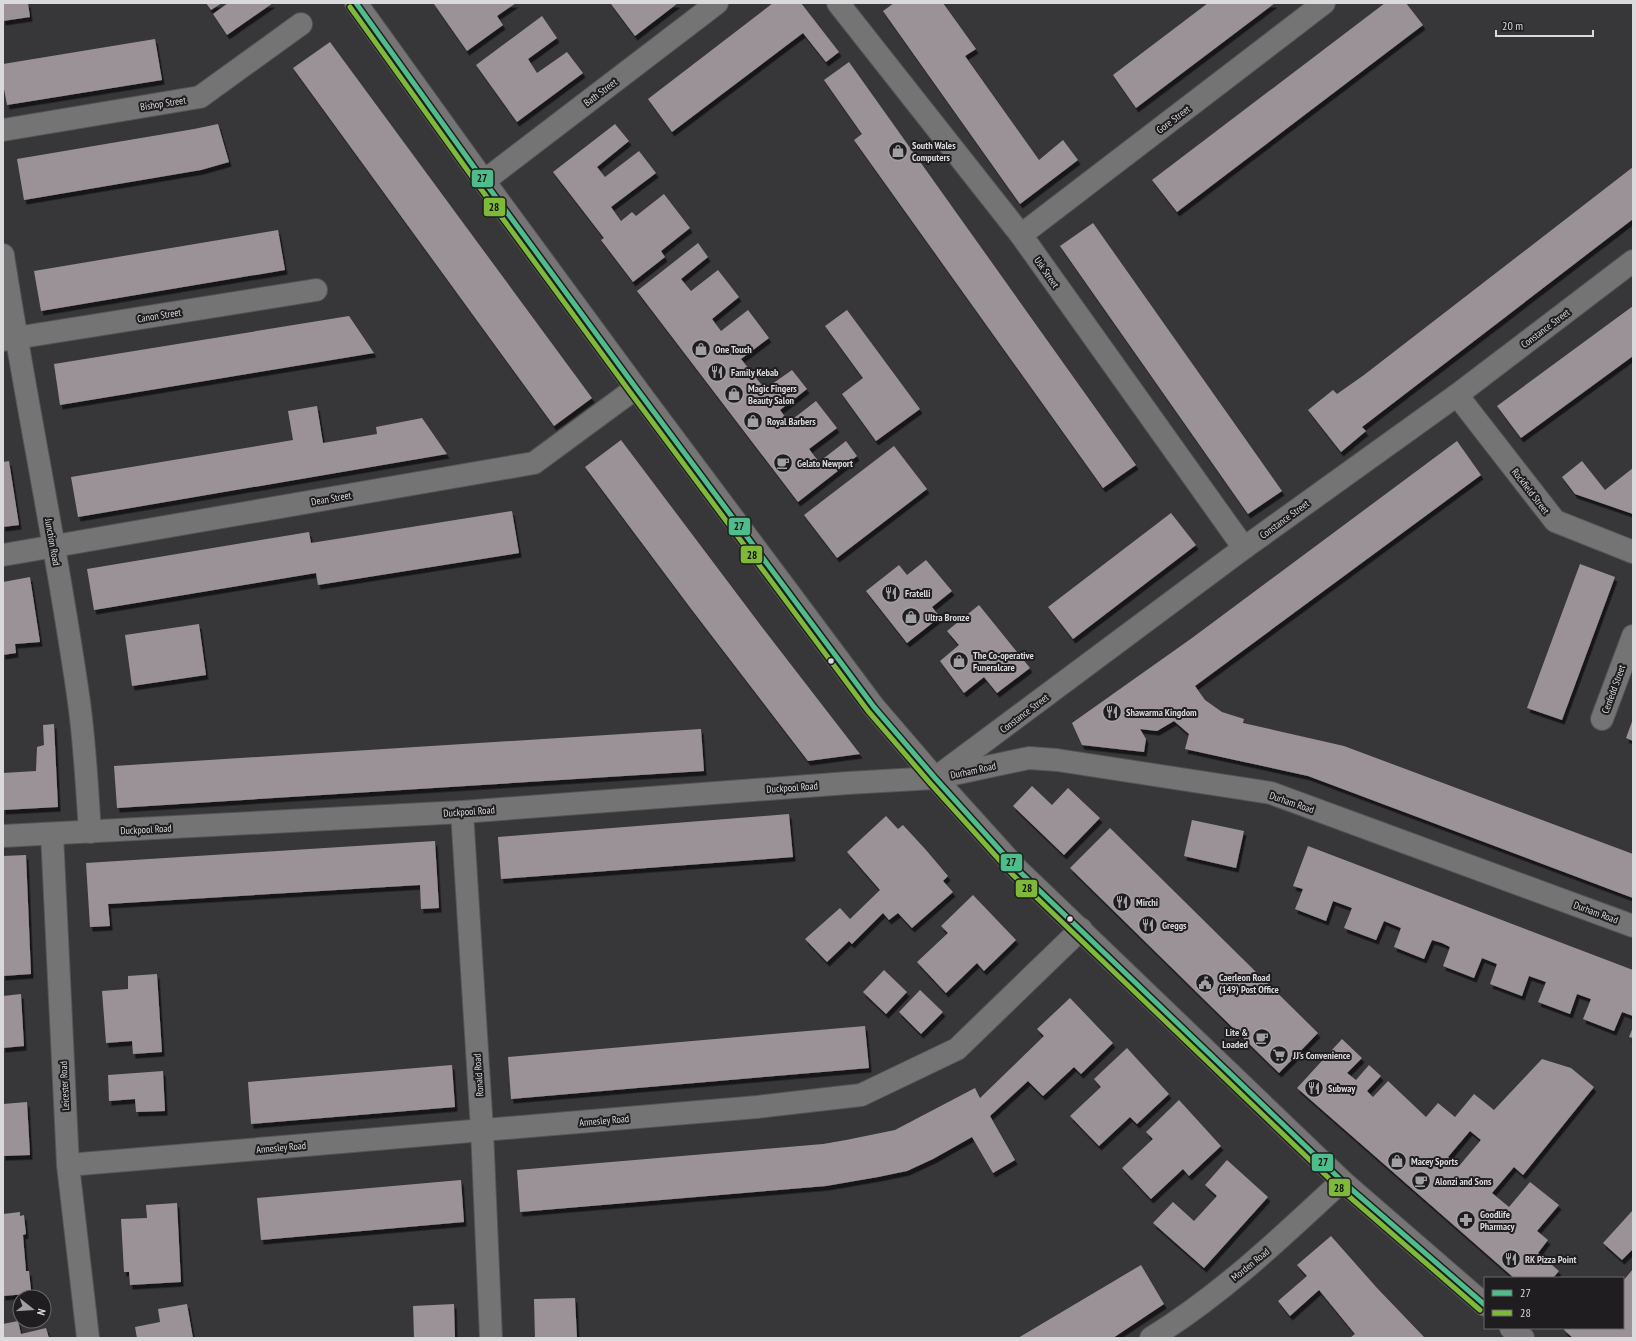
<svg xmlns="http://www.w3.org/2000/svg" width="1636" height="1341" font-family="'PT Sans Narrow',sans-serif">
	<defs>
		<filter id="shadow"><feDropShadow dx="2.5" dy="4.5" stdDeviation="0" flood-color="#0009"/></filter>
	</defs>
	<rect width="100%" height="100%" fill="#373638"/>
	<!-- building -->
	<g fill="#9b9298" fill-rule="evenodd" filter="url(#shadow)">
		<path d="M3,3H28L30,17L3,21Z"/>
		<path d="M206,3H222L211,10Z"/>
		<path d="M228,3H273L227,35L213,14Z"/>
		<path d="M435,3H516L497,16L503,25L467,51L434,4Z"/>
		<path d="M612,3H678L635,36L611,4Z"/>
		<path d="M773,3H801L839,52L826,62L803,33L672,132L648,99Z"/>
		<path d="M894,3H943L976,49L965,56L1039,160L1063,140L1078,160L1020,204L883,11Z"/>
		<path d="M1208,3H1275L1136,108L1113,75Z"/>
		<path d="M1385,3H1406L1423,25L1177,212L1152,180Z"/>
		<path d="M542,16L557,38L528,59L537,73L567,52L583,73L517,122L476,65Z"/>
		<path d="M155,39L162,80L7,105L3,83V64Z"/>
		<path d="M330,42L592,398L554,426L293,68Z"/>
		<path d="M849,62L1136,465L1103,488L854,140L862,134L824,80Z"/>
		<path d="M218,124L229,162L201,170L24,200L17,159L194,129Z"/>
		<path d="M615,124L629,141L597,167L605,177L639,151L656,173L611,207L621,221L632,212L636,216L664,194L690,228L661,251L665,257L633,282L601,240L604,238L553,172Z"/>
		<path d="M1633,167V219L1362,427L1366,431L1341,452L1308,410L1333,390L1337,394L1364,375Z"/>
		<path d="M1093,223L1282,491L1248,514L1060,246Z"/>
		<path d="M278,230L285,270L41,311L34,271Z"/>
		<path d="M698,243L708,257L681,279L691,291L718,270L739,297L712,319L721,331L748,310L769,338L741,359L765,389L792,370L807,389L780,410L789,422L816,401L837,428L809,449L819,462L846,441L857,456L798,502L637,291Z"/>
		<path d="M1633,306V356L1521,438L1497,406Z"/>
		<path d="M847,310L920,409L876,441L842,394L863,378L825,326Z"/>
		<path d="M349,316L374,353L60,405L54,364Z"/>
		<path d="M317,406L323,443L377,434L376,427L422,418L447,454L78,517L71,477L293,440L288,411Z"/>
		<path d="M621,440L765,631L860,754L808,761L692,610L585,467Z"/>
		<path d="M1457,441L1481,475L1195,686L1205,700L1222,712L1244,719L1243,723L1344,746L1633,854V898L1308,776L1185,749L1189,734L1174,721L1157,731L1140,729L1146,739L1144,752L1082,745L1072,723L1192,638Z"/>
		<path d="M894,446L927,489L837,558L804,515Z"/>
		<path d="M9,461L19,525L3,527V462Z"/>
		<path d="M1582,461L1605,490L1633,468V514L1575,494L1562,477Z"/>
		<path d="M512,511L519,553L318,585L316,573L94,610L87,569L309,532L311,543Z"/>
		<path d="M1171,513L1196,545L1073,639L1048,607Z"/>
		<path d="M926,560L952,591L932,607L940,617L907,643L866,591L899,565L907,575Z"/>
		<path d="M1580,564L1615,577L1562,720L1527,708Z"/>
		<path d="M30,577L40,642L15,644L16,653L3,655V582Z"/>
		<path d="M979,605L1030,668L997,693L984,677L964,693L940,661L959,645L947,631Z"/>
		<path d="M199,624L206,675L132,686L125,635Z"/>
		<path d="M1633,719V741L1626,738Z"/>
		<path d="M54,724L58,807L3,810V773L36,771L37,747L44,745L43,725Z"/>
		<path d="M701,729L704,771L117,808L114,766Z"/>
		<path d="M1032,786L1052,805L1068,788L1100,818L1064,855L1013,806Z"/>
		<path d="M789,814L793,857L501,879L498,837Z"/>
		<path d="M886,816L898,829L903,825L926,850L948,876L943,881L953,892L912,928L898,913L889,920L883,913L852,944L849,941L827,962L805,939L840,908L850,919L880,890L847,852Z"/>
		<path d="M1192,820L1244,831L1236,868L1184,856Z"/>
		<path d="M1110,828L1318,1033L1279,1073L1070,868Z"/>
		<path d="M435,841L439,908L421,909L420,885L108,904L110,926L90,927L86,863Z"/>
		<path d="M1308,846L1633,970V1016L1622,1012L1614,1031L1583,1019L1591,999L1577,994L1570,1014L1538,1002L1546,982L1529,976L1522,996L1490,984L1497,964L1482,958L1474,978L1443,966L1450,947L1442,943L1432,940L1424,959L1394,947L1401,928L1384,921L1376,940L1344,928L1352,908L1344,905L1333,901L1326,921L1295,909L1303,889L1293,886Z"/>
		<path d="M26,855L31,974L3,976V856Z"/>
		<path d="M973,895L1016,940L984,971L977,963L946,993L917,962L948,933L941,926Z"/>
		<path d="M884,970L907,992L886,1014L863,992Z"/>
		<path d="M157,974L162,1052L133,1054L132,1041L106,1043L102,991L128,989V976Z"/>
		<path d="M920,990L943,1012L921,1034L899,1012Z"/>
		<path d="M21,994L24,1046L3,1048V996Z"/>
		<path d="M1070,998L1113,1043L1081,1074L1074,1067L1043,1096L1028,1081L990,1116L1015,1160L993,1173L972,1137L933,1159L907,1171L878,1177L826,1186L520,1212L517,1170L823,1144L846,1140L895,1130L975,1088L980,1098L1044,1036L1037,1029Z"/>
		<path d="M865,1026L869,1068L511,1099L508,1057Z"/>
		<path d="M1633,1027V1038L1629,1037Z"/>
		<path d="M1342,1039L1362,1058L1347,1073L1356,1080L1369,1065L1381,1076L1367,1091L1373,1097L1388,1081L1426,1117L1438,1103L1455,1117L1474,1094L1494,1110L1542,1059L1571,1068L1594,1087L1523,1175L1514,1167L1492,1193L1509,1207L1530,1182L1559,1205L1537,1231L1548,1240L1538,1253L1559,1271L1553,1278H1514L1297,1088ZM1470,1131L1481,1140L1459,1166L1448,1157Z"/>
		<path d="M1127,1048L1169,1094L1137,1124L1130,1117L1099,1146L1070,1116L1101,1087L1094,1079Z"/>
		<path d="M452,1065L455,1107L251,1124L248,1082Z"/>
		<path d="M163,1071L165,1111L136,1112L135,1099L109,1101L108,1075Z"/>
		<path d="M1179,1100L1221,1146L1189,1176L1183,1169L1151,1199L1122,1168L1153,1139L1146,1132Z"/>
		<path d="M27,1102L30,1155L3,1156V1104Z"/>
		<path d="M1227,1160L1268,1197L1204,1268L1153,1223L1173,1202L1194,1221L1217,1196L1205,1185Z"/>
		<path d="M461,1180L464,1222L261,1240L257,1198Z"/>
		<path d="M177,1203L181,1282L130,1285L129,1272H124L121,1219L147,1218L146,1205Z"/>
		<path d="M1633,1210V1249L1622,1260L1603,1243Z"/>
		<path d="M20,1212V1216L24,1215L26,1234L23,1235L26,1271H29L31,1290H27V1294L3,1296V1214Z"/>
		<path d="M1331,1236L1377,1288L1425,1338H1350L1355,1334L1319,1290L1290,1316L1278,1301L1307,1276L1297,1265Z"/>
		<path d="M1141,1265L1164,1304L1113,1338H1018Z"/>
		<path d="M1633,1269V1338H1573L1564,1330L1565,1328H1623V1281Z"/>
		<path d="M575,1298L577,1338H535L534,1299Z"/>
		<path d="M187,1304L193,1338H137L135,1327L160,1322L158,1309Z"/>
		<path d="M454,1304L455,1338H414L413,1306Z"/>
		<path d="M18,1321L21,1334L46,1328L49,1338H3V1324Z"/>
	</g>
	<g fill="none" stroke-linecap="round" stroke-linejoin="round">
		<defs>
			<g id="minor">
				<path d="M838,3L1021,235L1244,548"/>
				<path d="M3,130L200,97L301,24"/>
				<path d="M484,181L717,3"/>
				<path d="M1021,235L1324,3"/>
				<path d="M3,255C26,405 58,552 79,702C85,745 87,789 90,832"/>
				<path d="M3,340L316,290"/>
				<path d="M1457,395L1555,521L1633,552"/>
				<path d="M3,555L534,463L636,388"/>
				<path d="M1602,719L1633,636"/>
				<path d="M942,773L1244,548L1457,395L1633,261"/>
				<path d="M462,812L482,1130L491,1338"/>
				<path d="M52,834L68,1165L88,1338"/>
				<path d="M3,836L462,812L848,783L935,778L1029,758L1057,760L1271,793L1633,926"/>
				<path d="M68,1165L757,1107L861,1095L957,1049L1081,929"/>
				<path d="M1151,1338C1221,1295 1282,1237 1342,1181"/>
			</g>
			<g id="major">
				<path d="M356,3L484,181L636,388L874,707L935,778L1018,870L1342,1181L1485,1305"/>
				<path d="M1511,1328L1523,1338"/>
			</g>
		</defs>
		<!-- minor casing -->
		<use href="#minor" stroke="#545355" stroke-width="24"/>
		<!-- major casing -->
		<use href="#major" stroke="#545355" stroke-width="24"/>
		<!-- minor -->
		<use href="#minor" stroke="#747474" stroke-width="22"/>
		<!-- major -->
		<use href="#major" stroke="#767475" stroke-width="22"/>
		<defs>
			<path id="bus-1" d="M356,3L484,181L636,388L874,707L935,778L1018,870L1342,1181L1485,1305"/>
			<path id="bus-2" d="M350,7L478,185L630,392L868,711L930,783L1013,875L1337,1186L1480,1310"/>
		</defs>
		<!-- bus-1 casing -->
		<use href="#bus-1" stroke="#1f1d1f" stroke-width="8"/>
		<!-- bus-2 casing -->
		<use href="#bus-2" stroke="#1f1d1f" stroke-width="8"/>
		<!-- bus-1 -->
		<use href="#bus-1" stroke="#4fbc8c" stroke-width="5"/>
		<!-- bus-2 -->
		<use href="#bus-2" stroke="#7eb939" stroke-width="5"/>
	</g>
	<!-- icons -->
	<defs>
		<symbol id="shop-ring" viewBox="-11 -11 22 22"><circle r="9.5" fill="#1f1d1f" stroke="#a1a0a2" stroke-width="1.5"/><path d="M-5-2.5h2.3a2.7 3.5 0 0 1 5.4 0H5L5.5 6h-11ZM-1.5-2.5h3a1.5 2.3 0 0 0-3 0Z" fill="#a1a0a2"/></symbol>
		<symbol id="restaurant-ring" viewBox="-11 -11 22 22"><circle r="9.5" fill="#1f1d1f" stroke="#a1a0a2" stroke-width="1.5"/><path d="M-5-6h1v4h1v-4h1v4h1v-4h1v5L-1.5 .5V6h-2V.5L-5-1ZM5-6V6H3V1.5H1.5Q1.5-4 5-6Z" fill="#a1a0a2"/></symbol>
		<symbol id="cafe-ring" viewBox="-11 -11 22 22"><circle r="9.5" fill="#1f1d1f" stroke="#a1a0a2" stroke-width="1.5"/><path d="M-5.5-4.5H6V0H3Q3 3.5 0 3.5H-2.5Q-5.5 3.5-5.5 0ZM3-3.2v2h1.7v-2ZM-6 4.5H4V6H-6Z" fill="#a1a0a2"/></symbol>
		<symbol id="civic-ring" viewBox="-11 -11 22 22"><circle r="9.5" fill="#1f1d1f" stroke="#a1a0a2" stroke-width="1.5"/><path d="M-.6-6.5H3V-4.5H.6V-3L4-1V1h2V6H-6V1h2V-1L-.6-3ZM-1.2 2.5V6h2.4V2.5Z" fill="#a1a0a2"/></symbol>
		<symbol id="supermarket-ring" viewBox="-11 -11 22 22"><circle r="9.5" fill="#1f1d1f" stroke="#a1a0a2" stroke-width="1.5"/><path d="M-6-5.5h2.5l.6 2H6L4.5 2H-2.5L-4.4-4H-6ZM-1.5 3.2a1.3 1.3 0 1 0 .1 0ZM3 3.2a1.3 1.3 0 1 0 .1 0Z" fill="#a1a0a2"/></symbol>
		<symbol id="pharmacy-ring" viewBox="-11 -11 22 22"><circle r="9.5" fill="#1f1d1f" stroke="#a1a0a2" stroke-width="1.5"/><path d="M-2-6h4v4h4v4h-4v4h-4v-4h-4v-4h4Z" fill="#a1a0a2"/></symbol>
	</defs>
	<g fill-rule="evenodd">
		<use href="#shop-ring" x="887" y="140" width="22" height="22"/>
		<use href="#shop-ring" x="690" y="338" width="22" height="22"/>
		<use href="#restaurant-ring" x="706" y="361" width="22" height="22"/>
		<use href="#shop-ring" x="723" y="383" width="22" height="22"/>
		<use href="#shop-ring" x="742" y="410" width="22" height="22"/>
		<use href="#cafe-ring" x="772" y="452" width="22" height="22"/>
		<use href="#restaurant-ring" x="880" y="582" width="22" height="22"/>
		<use href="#shop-ring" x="900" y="606" width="22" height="22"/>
		<use href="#shop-ring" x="948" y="650" width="22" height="22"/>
		<use href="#restaurant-ring" x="1101" y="701" width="22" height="22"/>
		<use href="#restaurant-ring" x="1111" y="891" width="22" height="22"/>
		<use href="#restaurant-ring" x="1137" y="914" width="22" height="22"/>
		<use href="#civic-ring" x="1194" y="972" width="22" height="22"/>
		<use href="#cafe-ring" x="1251" y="1027" width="22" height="22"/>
		<use href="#supermarket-ring" x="1268" y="1044" width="22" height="22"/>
		<use href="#restaurant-ring" x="1303" y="1077" width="22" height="22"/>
		<use href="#shop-ring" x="1386" y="1150" width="22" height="22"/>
		<use href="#cafe-ring" x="1410" y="1170" width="22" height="22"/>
		<use href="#pharmacy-ring" x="1455" y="1209" width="22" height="22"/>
		<use href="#restaurant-ring" x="1500" y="1248" width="22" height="22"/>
	</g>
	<!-- markers -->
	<g fill="#dad9db" stroke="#1f1d1f" stroke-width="1.5">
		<circle cx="831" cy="661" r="3.5"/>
		<circle cx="1070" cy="919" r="3.5"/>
	</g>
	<g text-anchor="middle" stroke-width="4" stroke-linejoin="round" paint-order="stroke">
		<!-- street labels -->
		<g font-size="10" fill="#dad9db" stroke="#1f1d1f">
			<text transform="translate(600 92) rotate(-37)" y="4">Bath Street</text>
			<text transform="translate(163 103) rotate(-9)" y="4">Bishop Street</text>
			<text transform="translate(1173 119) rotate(-37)" y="4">Gore Street</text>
			<text transform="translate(1047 272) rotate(55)" y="4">Usk Street</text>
			<text transform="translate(159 315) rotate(-9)" y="4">Canon Street</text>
			<text transform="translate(1545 328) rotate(-37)" y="4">Constance Street</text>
			<text transform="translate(1531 491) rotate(52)" y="4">Rockfield Street</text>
			<text transform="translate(331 498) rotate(-10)" y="4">Dean Street</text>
			<text transform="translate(1284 519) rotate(-36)" y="4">Constance Street</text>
			<text transform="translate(53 542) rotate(80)" y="4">Junction Road</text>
			<text transform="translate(1613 689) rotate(-70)" y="4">Cenfedd Street</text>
			<text transform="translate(1024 713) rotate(-37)" y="4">Constance Street</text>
			<text transform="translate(973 770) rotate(-12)" y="4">Durham Road</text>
			<text transform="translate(792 787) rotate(-4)" y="4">Duckpool Road</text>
			<text transform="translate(1292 802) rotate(19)" y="4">Durham Road</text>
			<text transform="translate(469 811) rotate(-4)" y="4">Duckpool Road</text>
			<text transform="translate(146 829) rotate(-3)" y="4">Duckpool Road</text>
			<text transform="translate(1596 912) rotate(20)" y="4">Durham Road</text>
			<text transform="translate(478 1075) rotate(-94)" y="4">Ronald Road</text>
			<text transform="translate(64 1086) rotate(-93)" y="4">Leicester Road</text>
			<text transform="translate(604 1120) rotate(-5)" y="4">Annesley Road</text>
			<text transform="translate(281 1147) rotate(-5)" y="4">Annesley Road</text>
			<text transform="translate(1250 1264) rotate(-39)" y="4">Morden Road</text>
		</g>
		<!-- poi labels -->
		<g font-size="10" font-weight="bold" fill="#dad9db" stroke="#1f1d1f" text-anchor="start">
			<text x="912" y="149">South Wales<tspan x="912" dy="12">Computers</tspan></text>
			<text x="715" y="353">One Touch</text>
			<text x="731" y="376">Family Kebab</text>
			<text x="748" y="392">Magic Fingers<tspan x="748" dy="12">Beauty Salon</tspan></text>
			<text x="767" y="425">Royal Barbers</text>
			<text x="797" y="467">Gelato Newport</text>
			<text x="905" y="597">Fratelli</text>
			<text x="925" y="621">Ultra Bronze</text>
			<text x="973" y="659">The Co-operative<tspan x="973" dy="12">Funeralcare</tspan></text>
			<text x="1126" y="716">Shawarma Kingdom</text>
			<text x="1136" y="906">Mirchi</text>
			<text x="1162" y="929">Greggs</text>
			<text x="1219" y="981">Caerleon Road<tspan x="1219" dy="12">(149) Post Office</tspan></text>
			<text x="1248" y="1036" text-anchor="end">Lite &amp;<tspan x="1248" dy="12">Loaded</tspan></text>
			<text x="1293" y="1059">JJ's Convenience</text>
			<text x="1328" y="1092">Subway</text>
			<text x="1411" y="1165">Macey Sports</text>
			<text x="1435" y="1185">Alonzi and Sons</text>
			<text x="1480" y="1218">Goodlife<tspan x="1480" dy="12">Pharmacy</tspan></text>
			<text x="1525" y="1263">RK Pizza Point</text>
		</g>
	</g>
	<g stroke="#1f1d1f" stroke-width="1.5">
		<rect x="471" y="169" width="23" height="19" rx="4" fill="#4fbc8c"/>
		<rect x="483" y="197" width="23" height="20" rx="4" fill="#7eb939"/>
		<rect x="728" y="517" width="23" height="19" rx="4" fill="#4fbc8c"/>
		<rect x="740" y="545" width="23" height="19" rx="4" fill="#7eb939"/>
		<rect x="1000" y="853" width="23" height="19" rx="4" fill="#4fbc8c"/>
		<rect x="1015" y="879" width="23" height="19" rx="4" fill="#7eb939"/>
		<rect x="1311" y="1153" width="23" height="19" rx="4" fill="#4fbc8c"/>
		<rect x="1328" y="1178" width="23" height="19" rx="4" fill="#7eb939"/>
	</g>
	<g font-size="11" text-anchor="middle" font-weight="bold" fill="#111">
		<text x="482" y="182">27</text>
		<text x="494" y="211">28</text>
		<text x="739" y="530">27</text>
		<text x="752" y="559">28</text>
		<text x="1011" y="866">27</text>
		<text x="1027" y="892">28</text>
		<text x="1323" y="1166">27</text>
		<text x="1339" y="1192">28</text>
	</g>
	<!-- border -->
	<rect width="1636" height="1341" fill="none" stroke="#dad9db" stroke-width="8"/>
	<!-- legend -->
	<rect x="1484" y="1277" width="140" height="52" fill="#1f1d1f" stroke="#6a686a"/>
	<rect x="1492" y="1290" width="20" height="6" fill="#4fbc8c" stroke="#6a686a"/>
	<text x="1520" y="1297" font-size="12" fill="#dad9db">27</text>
	<rect x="1492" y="1310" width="20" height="6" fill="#7eb939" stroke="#6a686a"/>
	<text x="1520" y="1317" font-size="12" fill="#dad9db">28</text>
	<!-- north arrow -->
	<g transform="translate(32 1309) rotate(107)"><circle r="19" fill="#1f1d1f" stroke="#6a686a"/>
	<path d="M0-3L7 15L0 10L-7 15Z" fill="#a1a0a2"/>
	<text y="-6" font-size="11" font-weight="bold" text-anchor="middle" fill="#dad9db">N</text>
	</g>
	<!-- scale -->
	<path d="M1496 30v6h97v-6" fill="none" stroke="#dad9db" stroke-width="2"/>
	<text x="1502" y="30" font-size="12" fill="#dad9db" stroke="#1f1d1f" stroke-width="3" paint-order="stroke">20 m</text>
</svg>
